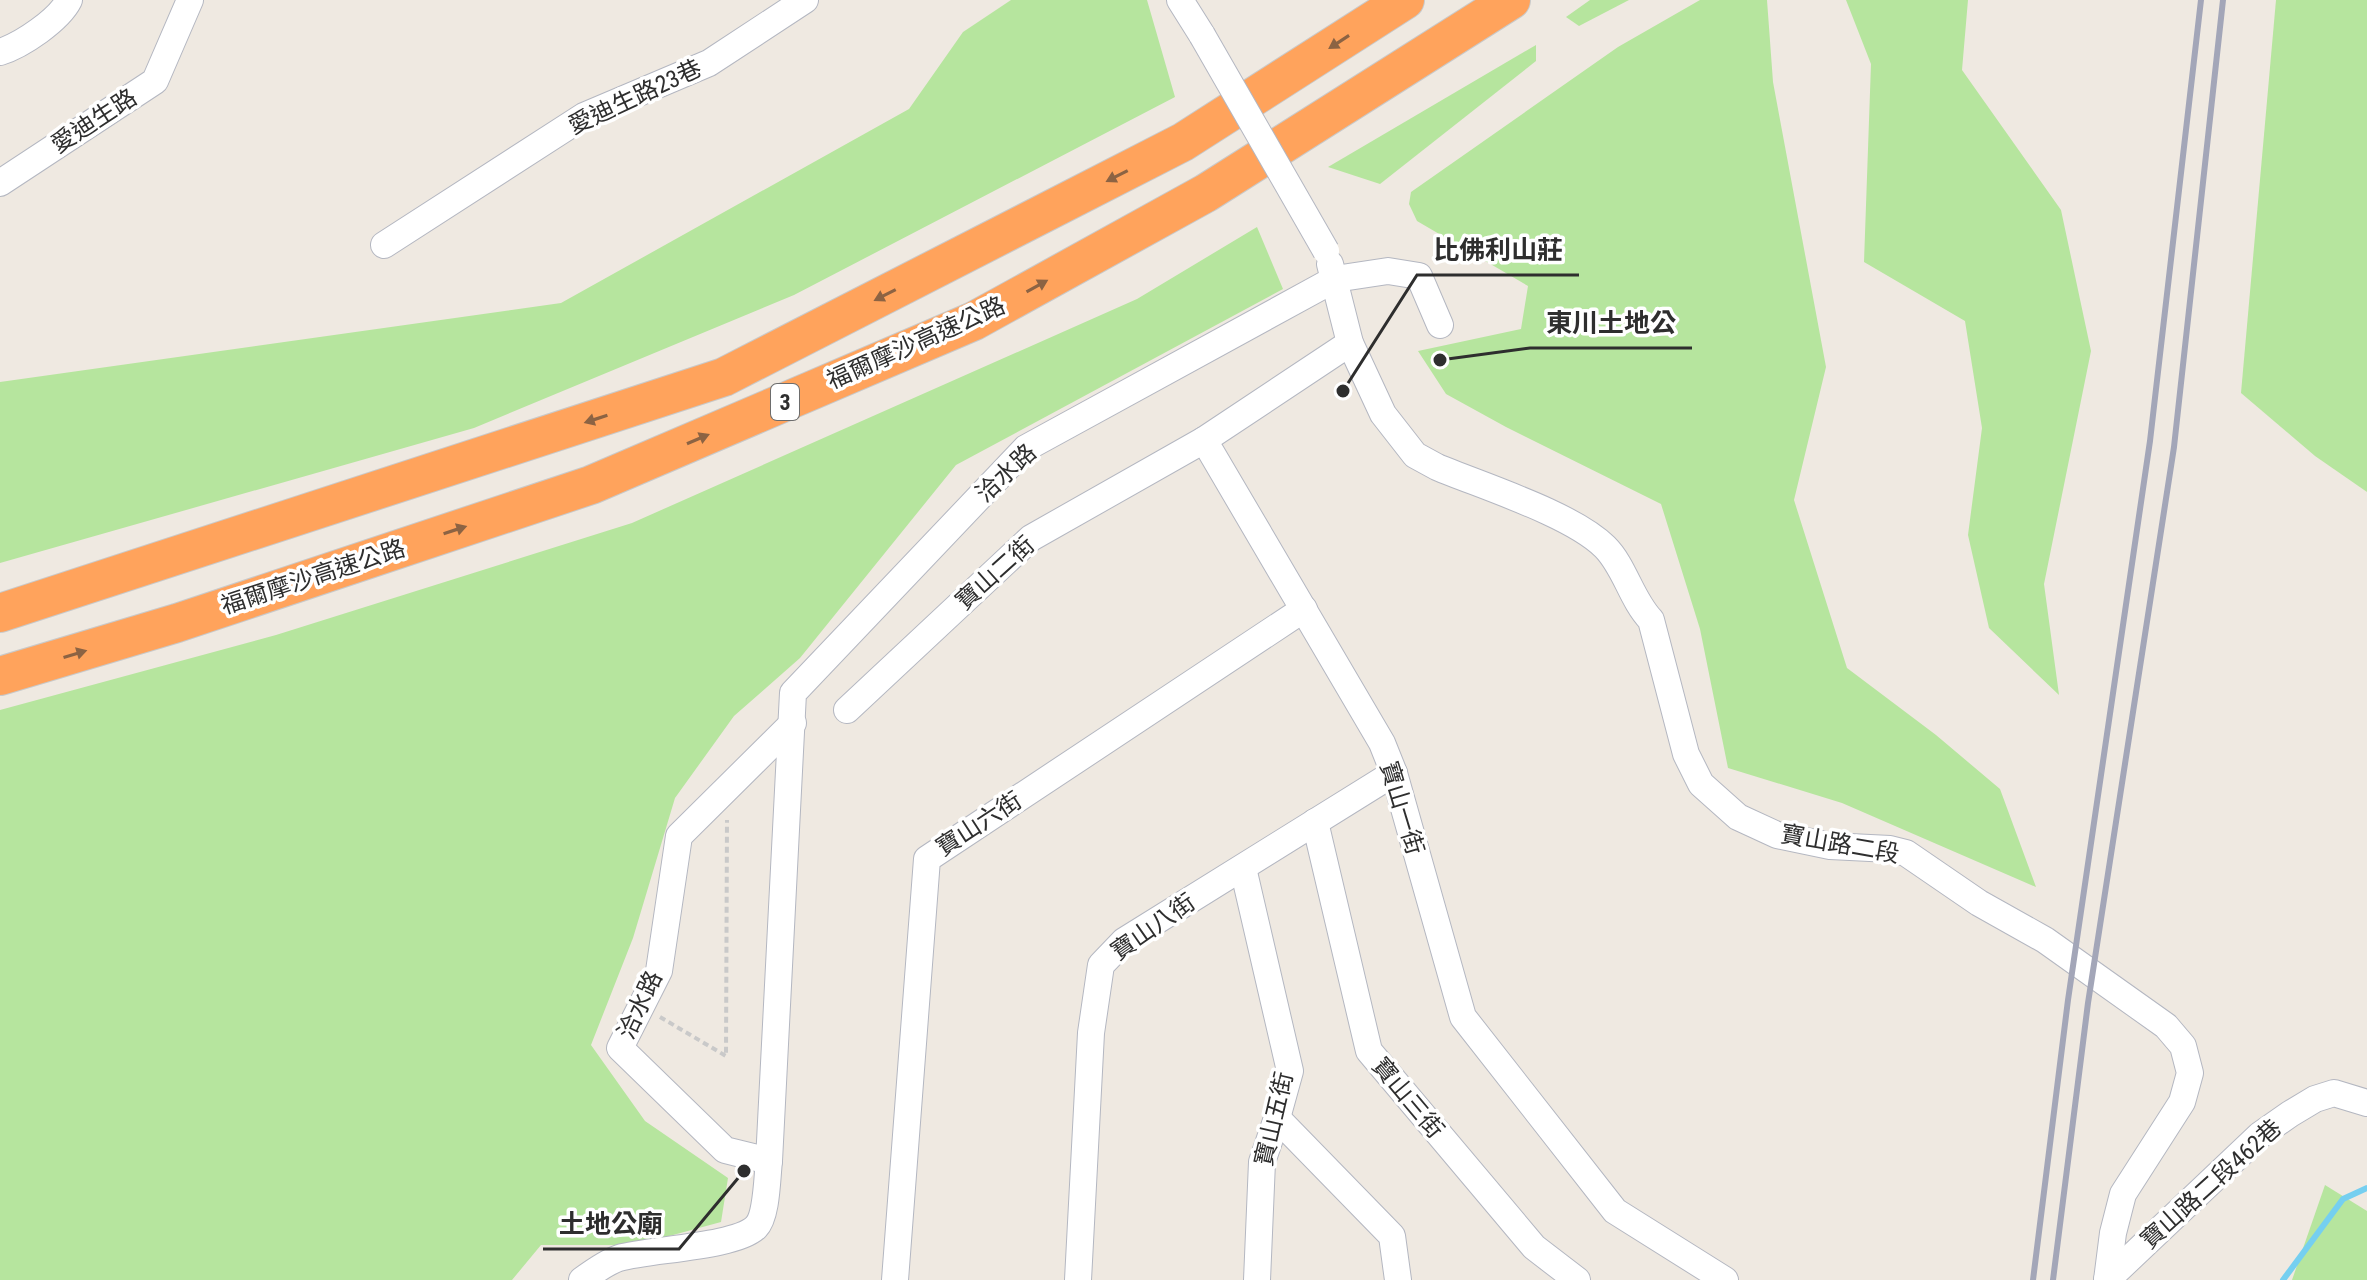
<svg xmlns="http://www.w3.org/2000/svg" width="2367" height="1280" font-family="'Roboto Condensed','Noto Sans TC',sans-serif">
	<rect width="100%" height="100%" fill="#efe9e1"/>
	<!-- green -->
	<g fill="#b6e59e">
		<path d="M1011,0H1147L1175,97L794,295L474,428L0,563V382L561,303L909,109L963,32Z"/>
		<path d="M1590,0H1629L1579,26L1566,17Z"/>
		<path d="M1700,0H1767L1773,82L1826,367L1794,500L1847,668L1936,735L2000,789L2036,887L1842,803L1728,768L1700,629L1661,504L1506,427L1446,394L1418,351L1521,329L1528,286L1417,221L1409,204L1411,192L1618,47Z"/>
		<path d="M1846,0H1968L1962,70L2061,210L2091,351L2044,584L2059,695L1989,628L1968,535L1982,428L1965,321L1864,262L1871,64Z"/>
		<path d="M2276,0H2367V492L2315,456L2241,393Z"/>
		<path d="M1536,45V61L1380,184L1328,167Z"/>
		<path d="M1257,227L1283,289L956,465L800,658L734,716L675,798L633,938L591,1045L645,1121L728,1178L721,1222L636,1245H541L512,1280H0V710L276,635L632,523L1137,299Z"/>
		<path d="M2325,1185L2367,1211V1280H2292Z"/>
	</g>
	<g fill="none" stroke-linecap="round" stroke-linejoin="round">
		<!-- stream -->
		<path stroke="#75cff0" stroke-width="6" d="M2283,1280L2343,1199L2367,1188"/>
		<defs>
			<g id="minor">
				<path d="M1180,0L1202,35"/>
				<path d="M0,52C22,45 59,20 69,0"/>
				<path d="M0,183L155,81L190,0"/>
				<path d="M384,245L584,116L709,63L805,0"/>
				<path d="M1330,264L1350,343L1383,414L1415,455L1437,467C1482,486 1572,514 1605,547C1625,567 1631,599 1651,620L1686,754L1701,784L1738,817L1777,835L1830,846L1890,849L1906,853L1979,903L2045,940L2166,1026L2183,1046L2190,1073L2182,1102L2123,1194L2113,1233L2107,1280"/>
				<path d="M1350,343L1204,440L1382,743L1394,773L1463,1017L1615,1211L1725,1280"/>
				<path d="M847,710L1031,538L1204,440"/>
				<path d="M1315,822L1369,1051L1534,1247L1577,1280"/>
				<path d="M1243,868L1290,1071L1277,1118L1262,1162L1257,1280"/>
				<path d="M1277,1118L1392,1236L1398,1280"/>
				<path d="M769,1161L725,1150L620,1048L659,971L679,836L793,723"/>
				<path d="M582,1280C593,1272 607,1262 619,1258C651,1249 736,1247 756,1227C767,1216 767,1177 769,1161L793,693L1026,448L1335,279L1388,271L1419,276L1440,325"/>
				<path d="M895,1280L927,859L1304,609"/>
				<path d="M1078,1280L1091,1033L1101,965L1124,941L1394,773"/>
				<path d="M2107,1280L2260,1135L2290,1114L2315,1099L2334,1093L2367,1103"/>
			</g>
			<g id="highway">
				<path d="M0,613L724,377L1183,142L1405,0"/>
				<path d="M0,676L177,623L591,485L974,321L1206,193L1511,0"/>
			</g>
		</defs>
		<!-- minor casing -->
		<use href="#minor" stroke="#b4b7c1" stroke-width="28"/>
		<!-- highway casing -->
		<use href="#highway" stroke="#c9c9c9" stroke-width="40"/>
		<!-- path -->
		<path stroke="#c9c9c9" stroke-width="4" stroke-dasharray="6 4" stroke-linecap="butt" d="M660,1017L726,1056L727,820"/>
		<!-- minor -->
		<use href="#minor" stroke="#fff" stroke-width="26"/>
		<!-- highway -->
		<use href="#highway" stroke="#ffa35c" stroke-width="38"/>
		<!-- rail -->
		<g stroke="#a3a6b8" stroke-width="6">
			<path d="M2033,1280L2068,1000L2150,441L2201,0"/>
			<path d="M2053,1280L2088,1003L2174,447L2223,0"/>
		</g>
		<defs>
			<path id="minor-bridge" d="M1202,35L1326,251"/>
		</defs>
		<!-- minor-bridge casing -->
		<use href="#minor-bridge" stroke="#b4b7c1" stroke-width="28" stroke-linecap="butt"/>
		<!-- minor-bridge -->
		<use href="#minor-bridge" stroke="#fff" stroke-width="26"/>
	</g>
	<!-- one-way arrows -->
	<defs><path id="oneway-solid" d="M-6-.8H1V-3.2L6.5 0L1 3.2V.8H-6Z" transform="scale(2)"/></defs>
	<g fill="#8c6343">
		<use href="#oneway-solid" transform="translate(1339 42) rotate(147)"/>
		<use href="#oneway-solid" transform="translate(1117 176) rotate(153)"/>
		<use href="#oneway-solid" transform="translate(1037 286) rotate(-29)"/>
		<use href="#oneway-solid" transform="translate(885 295) rotate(153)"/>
		<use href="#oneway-solid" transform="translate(596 419) rotate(162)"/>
		<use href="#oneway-solid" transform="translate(698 439) rotate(-23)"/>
		<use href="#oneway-solid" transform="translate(455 530) rotate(-18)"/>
		<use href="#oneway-solid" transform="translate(75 654) rotate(-17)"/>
	</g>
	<g text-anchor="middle" stroke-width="7" stroke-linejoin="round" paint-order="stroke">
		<!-- shield labels -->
		<rect fill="#fff" stroke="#6d6d6d" stroke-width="2" x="771" y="384" width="28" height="36" rx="6"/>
		<g font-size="22" font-weight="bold" fill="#2e2e2e">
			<text x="785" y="410">3</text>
		</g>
		<!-- street labels -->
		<g font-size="24" fill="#2e2e2e" stroke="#fff">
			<text transform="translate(635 97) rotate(-25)" y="8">愛迪生路23巷</text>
			<text transform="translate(94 121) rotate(-33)" y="8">愛迪生路</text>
			<text transform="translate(916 343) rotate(-24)" y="8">福爾摩沙高速公路</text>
			<text transform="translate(1006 473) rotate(-43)" y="8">洽水路</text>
			<text transform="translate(995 573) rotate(-42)" y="8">寶山二街</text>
			<text transform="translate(313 577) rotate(-18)" y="8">福爾摩沙高速公路</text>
			<text transform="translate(1402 808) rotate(73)" y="8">寶山一街</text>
			<text transform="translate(979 824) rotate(-33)" y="8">寶山六街</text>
			<text transform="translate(1840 844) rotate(10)" y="8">寶山路二段</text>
			<text transform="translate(1153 927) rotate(-35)" y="8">寶山八街</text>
			<text transform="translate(640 1005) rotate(-65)" y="8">洽水路</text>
			<text transform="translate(1408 1098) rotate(50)" y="8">寶山三街</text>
			<text transform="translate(1274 1119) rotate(-77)" y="8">寶山五街</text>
			<text transform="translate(2211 1184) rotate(-42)" y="8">寶山路二段462巷</text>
		</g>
	</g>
	<!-- callouts -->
	<path fill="none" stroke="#2e2e2e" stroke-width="3" d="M1343 391L1417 275H1579M1440 360L1530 348H1692M744 1171L679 1249H543"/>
	<g fill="#2e2e2e" stroke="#fff" stroke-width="3">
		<circle cx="1343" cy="391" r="8"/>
		<circle cx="1440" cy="360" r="8"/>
		<circle cx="744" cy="1171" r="8"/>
	</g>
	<g font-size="26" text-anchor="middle" font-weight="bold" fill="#2e2e2e" stroke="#fff" stroke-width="7" stroke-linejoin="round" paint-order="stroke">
		<text x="1498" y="259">比佛利山莊</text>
		<text x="1611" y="332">東川土地公</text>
		<text x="611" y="1233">土地公廟</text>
	</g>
</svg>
